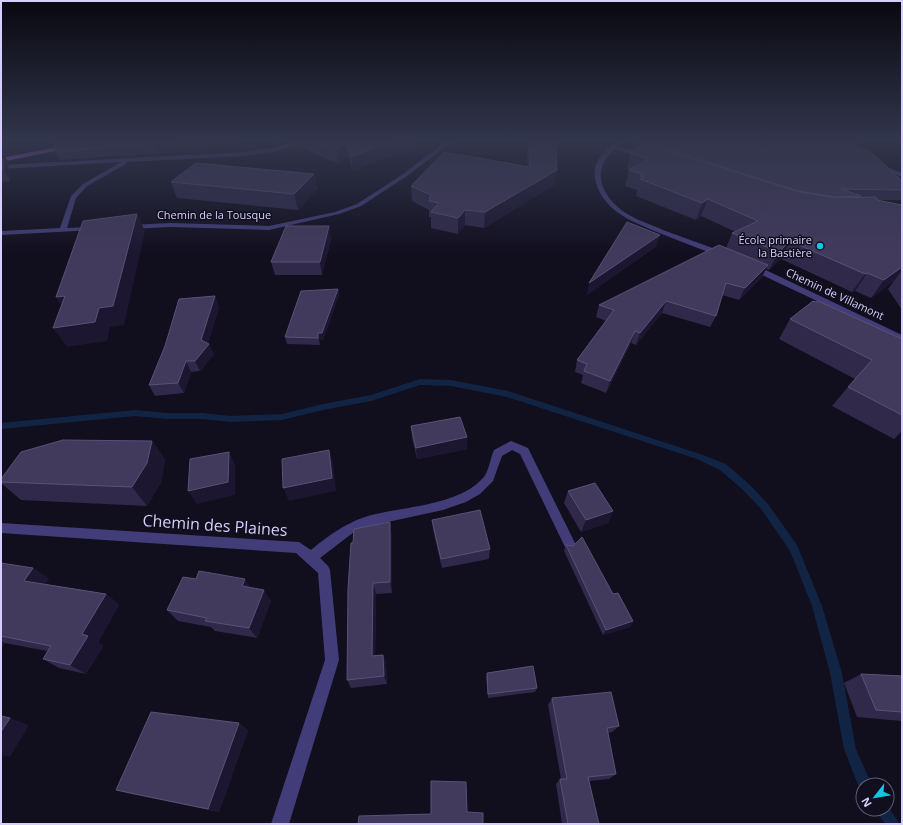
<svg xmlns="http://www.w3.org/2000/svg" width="903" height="825" font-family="'Open Sans',sans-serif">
	<rect width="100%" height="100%" fill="#110e1e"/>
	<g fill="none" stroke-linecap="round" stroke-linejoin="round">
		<!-- stream -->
		<g fill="#122443" fill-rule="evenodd">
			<path d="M420,379L451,380L508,391L703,455L726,464L749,484L768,504L797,545L822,606L842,673L856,749L872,785H863V791L860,790L844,749L830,673L812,606L790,551L762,510L743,490L720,470L697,459L507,397L451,386L420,385L371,401L323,410L282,420L231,422L203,419H167L135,416L1,429V423L135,410L167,413H203L231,416L282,414L323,404L371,395Z"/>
			<path d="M887,805L900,824H885L875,809H887Z"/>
		</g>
		<!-- minor -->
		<g fill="#423d79" fill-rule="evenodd">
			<path d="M300,140H308L278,151L245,156L126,162V164L87,186L76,198L67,228L92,227L94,228V230L1,235V231L60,228L71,196L83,184L121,162L1,169V165L245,152L277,147Z"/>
			<path d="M448,140H454L407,176L361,206L339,214L269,230L170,227L130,229L127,227L130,225L170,223L269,226L335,212L357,204L403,174Z"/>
			<path d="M619,140H625L618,146L647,156L644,158L615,149C590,170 601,195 624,212C636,220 650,224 663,230C683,237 703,245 724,252V256L711,253C694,247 678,240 662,234C636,223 605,213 596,183C594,176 594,168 597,162C602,152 612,147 619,140Z"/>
			<path d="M880,164L902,173V177L878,167L877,166Z"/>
			<path d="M749,265H755L902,335V341L749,269Z"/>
			<path d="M511,441L528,448L574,541L576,545L574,549L570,551L566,549L520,454L512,450L502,456L493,481L480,494L466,502L443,510L383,523L354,532L320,558L328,566L330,570L339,660L289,824H271L325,660L318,573L296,553L1,533V523L299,542L311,550C328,536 344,524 365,517C400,506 457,507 483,478C489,471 490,459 494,450Z"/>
		</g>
		<!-- major -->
		<path fill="#c060f1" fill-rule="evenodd" d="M68,145L71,147L70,148L1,162V158Z"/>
	</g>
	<!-- wall -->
	<g fill="#30294a">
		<path d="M1,140H9V155L5,156L9,163H6L10,170V181L1,182Z"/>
		<path d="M56,140H244V143L159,153L60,160L55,152L57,142Z"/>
		<path d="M269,140H292L274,144Z"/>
		<path d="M297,140H415L416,146L353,171L348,155L339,165L298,145Z"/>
		<path d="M532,140H556L557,170L554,185L484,228L465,225L458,234L431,228V217H429V210L412,201L411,186L528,167L527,159L529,145H531Z"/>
		<path d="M651,140H859L856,146L902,181V200H877L902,205V310L888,289L894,281L871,298L855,291L852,292L781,259L769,270L766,269L762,277L739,300L722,295L716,316L710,327L662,313L636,345L631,343L606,393L581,383L583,375L575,372L577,360L606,321L596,317L599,305L726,248L732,233L736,232L701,216L696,220L636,196L637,190L625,186L629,170L627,169L631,153Z"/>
		<path d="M314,174L317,189L298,210L177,198L171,182Z"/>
		<path d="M331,239L322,275H275L271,262Z"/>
		<path d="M338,289L339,295L323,340H319L320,345L287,344L285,337Z"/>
		<path d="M219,307L208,343L214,354L200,371L191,372L184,393L155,396L149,385Z"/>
		<path d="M790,319L902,339V431L894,439L832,406L848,387L855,379L779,339Z"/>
		<path d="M411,426L467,449L417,459L412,438Z"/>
		<path d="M152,441L165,460L161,482L147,506L21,500L1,483V479Z"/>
		<path d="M568,491L613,511L608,523L581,532L564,503Z"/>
		<path d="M432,520L490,549L489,559L442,568L433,530Z"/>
		<path d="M392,535V593L376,594L375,655H383L386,664L387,684L351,688L347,680L353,543Z"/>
		<path d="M566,545L573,546L613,594L633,621L630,627L603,635L564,551Z"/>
		<path d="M1,563L33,568L49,579L45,584L106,594L119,605L98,642L103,646L86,674L59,668L43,659L47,651L5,643L1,649Z"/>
		<path d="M251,588L271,601L257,638L215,631L211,627L178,621L167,610Z"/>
		<path d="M487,673L537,688L535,692L488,698L486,677Z"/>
		<path d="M861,674L902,676V721L857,717L844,683Z"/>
		<path d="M552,698L619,726L612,732L608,733L616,774L609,779L589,781L599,824H562L556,784L560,779H561L548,705Z"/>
		<path d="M248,730L219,812L131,794L116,790Z"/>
	</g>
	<!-- shaded-wall -->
	<g fill="#1c1631">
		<path d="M3,140H9V155L5,156L9,163H6L10,170V181L3,170L1,164V145Z"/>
		<path d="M56,140H85L59,145Z"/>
		<path d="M192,140H244V143L159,153L155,144Z"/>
		<path d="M273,140H292L274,144Z"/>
		<path d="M394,140H415L416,146L353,171L351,157Z"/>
		<path d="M346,141L348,155L339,165L336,151Z"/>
		<path d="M557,170L554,185L484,228L485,212Z"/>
		<path d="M314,174L317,189L298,210L294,194Z"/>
		<path d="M708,199L701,216L696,220L702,203Z"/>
		<path d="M465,210V225L458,234V218Z"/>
		<path d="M137,214L145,231L124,325L110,327L107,341L67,347L53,328L99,308Z"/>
		<path d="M329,226L331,239L322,275L320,262Z"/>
		<path d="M660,235L656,247L586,296L589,283Z"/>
		<path d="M790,241L781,259L769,270L779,252Z"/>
		<path d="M768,265L762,277L739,300L745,288Z"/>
		<path d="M902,267V270L894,281L871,298L884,280Z"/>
		<path d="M867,273L855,291L852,292L865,274Z"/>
		<path d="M338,289L339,295L323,340H319L320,345L318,333Z"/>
		<path d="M65,296L68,316L56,297Z"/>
		<path d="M215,296L219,307L208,345L209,344L214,354L200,371L195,361Z"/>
		<path d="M666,301L662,313L636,345L640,333Z"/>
		<path d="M635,331L631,343L606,393L610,381Z"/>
		<path d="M186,361L191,372L184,393L178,383Z"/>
		<path d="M467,437V449L417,459L416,448Z"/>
		<path d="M152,441L165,460L161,482L147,506L132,487Z"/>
		<path d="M329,450L333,463L336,491L289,501L283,488Z"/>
		<path d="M229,452L235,465V495L197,504L188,491Z"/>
		<path d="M613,511L608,523L581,532L586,520Z"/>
		<path d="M390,522L392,535V593L390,582Z"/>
		<path d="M33,568L49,579L40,592L24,581Z"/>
		<path d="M245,579L252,590L242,586Z"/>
		<path d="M373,583L376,594L375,665L372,656Z"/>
		<path d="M264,590L271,601L257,638L249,628Z"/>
		<path d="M106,594L119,605L98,642L103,646L86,674L70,665L82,634Z"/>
		<path d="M633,621L630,627L603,635L606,630Z"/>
		<path d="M1,641L5,643L1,649Z"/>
		<path d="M383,655L386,664L387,684L384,676Z"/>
		<path d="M10,718L29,725L10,757L1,755V732Z"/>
		<path d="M239,723L248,730L219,812L208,809Z"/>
	</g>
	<!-- building -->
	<g fill="#423a5d" stroke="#595276">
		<path d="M1,140H3V144L1,145Z"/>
		<path d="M66,140H192L155,144L55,152V143Z"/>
		<path d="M313,140H394L351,157L346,141L336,151Z"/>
		<path d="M532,140H556L557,170L485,212L465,210L458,218L431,212L439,203L429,201L431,195L411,186L444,152L530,167L529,145H532Z"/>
		<path d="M651,140H842L872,153L902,181V190L841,189L861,196L835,197L798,191L646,143Z"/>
		<path d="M641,142L799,192L838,198L876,197L877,200L902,205V267L884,280L867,273L865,274L790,241L779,252L732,233L758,221L708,199L702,203L640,179L644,177L640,176L643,174L629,170L648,159L631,153Z"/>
		<rect x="1" y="159" width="2" height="11"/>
		<path d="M196,163L314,174L294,194L171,182Z"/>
		<path d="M137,214L113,306L99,308L95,322L53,328L65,296L56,297L83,221Z"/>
		<path d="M627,222L660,235L589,283Z"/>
		<path d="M286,226H329L320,262H271Z"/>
		<path d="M719,245L768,265L745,288L726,283L716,316L666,301L640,333L635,331L610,381L584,371L587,364L577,360L614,310L599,305Z"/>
		<path d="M338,289L322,333H318V338L285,337L301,291Z"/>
		<path d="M215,296L201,340L209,344L195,361H186L178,383L149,385L165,346L179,299Z"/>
		<path d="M813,301L816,302L818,301L902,339V415L848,387L872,360L790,319Z"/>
		<path d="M460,417L467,437L416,448L411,426Z"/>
		<path d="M63,440L152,441L147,463L132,487L1,482V479L21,452Z"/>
		<path d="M329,450L332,478L283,488L282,459Z"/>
		<path d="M229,452L228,482L188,491L190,459Z"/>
		<path d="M595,483L613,511L586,520L568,491Z"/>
		<path d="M480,510L490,549L441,559L432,520Z"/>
		<path d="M390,522V582L373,583L372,656L383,655L384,676L347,680L348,589L351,543H353L354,529Z"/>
		<path d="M582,537L613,594L618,593L633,621L606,630L566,545L573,546Z"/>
		<path d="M1,563L33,568L24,581L106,594L82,634L88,636L70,665L43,659L51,646L1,636Z"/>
		<path d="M199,571L245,579L242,586L264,590L249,628L205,621L207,618L167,610L183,577L196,579Z"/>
		<path d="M533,666L537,688L488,694L487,673Z"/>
		<path d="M861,674L902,676V712L876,710Z"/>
		<path d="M611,692L619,726L607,728L616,774L588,777L599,824H568L560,779H567L552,698Z"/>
		<path d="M151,712L239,723L208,809L116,790Z"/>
		<path d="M1,716L10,718L1,732Z"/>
		<path d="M431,781L466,782L467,812L483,813V824H358L359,816L431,814Z"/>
	</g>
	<!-- sky -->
	<linearGradient id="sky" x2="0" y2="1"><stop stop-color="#090810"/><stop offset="0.55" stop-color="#32364c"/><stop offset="1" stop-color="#32364c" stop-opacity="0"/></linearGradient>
	<rect width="903" height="256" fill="url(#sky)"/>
	<!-- markers -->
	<circle fill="#14c5e1" stroke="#110e1e" stroke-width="1.5" cx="820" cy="246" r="4"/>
	<g text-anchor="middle" stroke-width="3" stroke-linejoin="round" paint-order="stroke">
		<!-- far-street labels -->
		<g font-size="11" fill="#d6cffb" stroke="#110e1e">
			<text x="214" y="219">Chemin de la Tousque</text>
			<text transform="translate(835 294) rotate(25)" y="4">Chemin de Villamont</text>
		</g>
		<!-- far-poi labels -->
		<g font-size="11" fill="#d6cffb" stroke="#110e1e" text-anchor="end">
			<text x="812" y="244">École primaire<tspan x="812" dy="13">la Bastière</tspan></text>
		</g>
		<!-- near-street labels -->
		<g font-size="16" fill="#d6cffb" stroke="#110e1e">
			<text transform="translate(215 525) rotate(4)" y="6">Chemin des Plaines</text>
		</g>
	</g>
	<!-- border -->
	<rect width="903" height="825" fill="none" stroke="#d6cffb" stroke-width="4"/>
	<!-- north arrow -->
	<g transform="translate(875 797) rotate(239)"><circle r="19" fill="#110e1e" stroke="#605b76"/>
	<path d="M0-3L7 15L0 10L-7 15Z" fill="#14c5e1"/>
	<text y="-6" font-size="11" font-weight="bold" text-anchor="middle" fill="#d6cffb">N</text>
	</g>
</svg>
